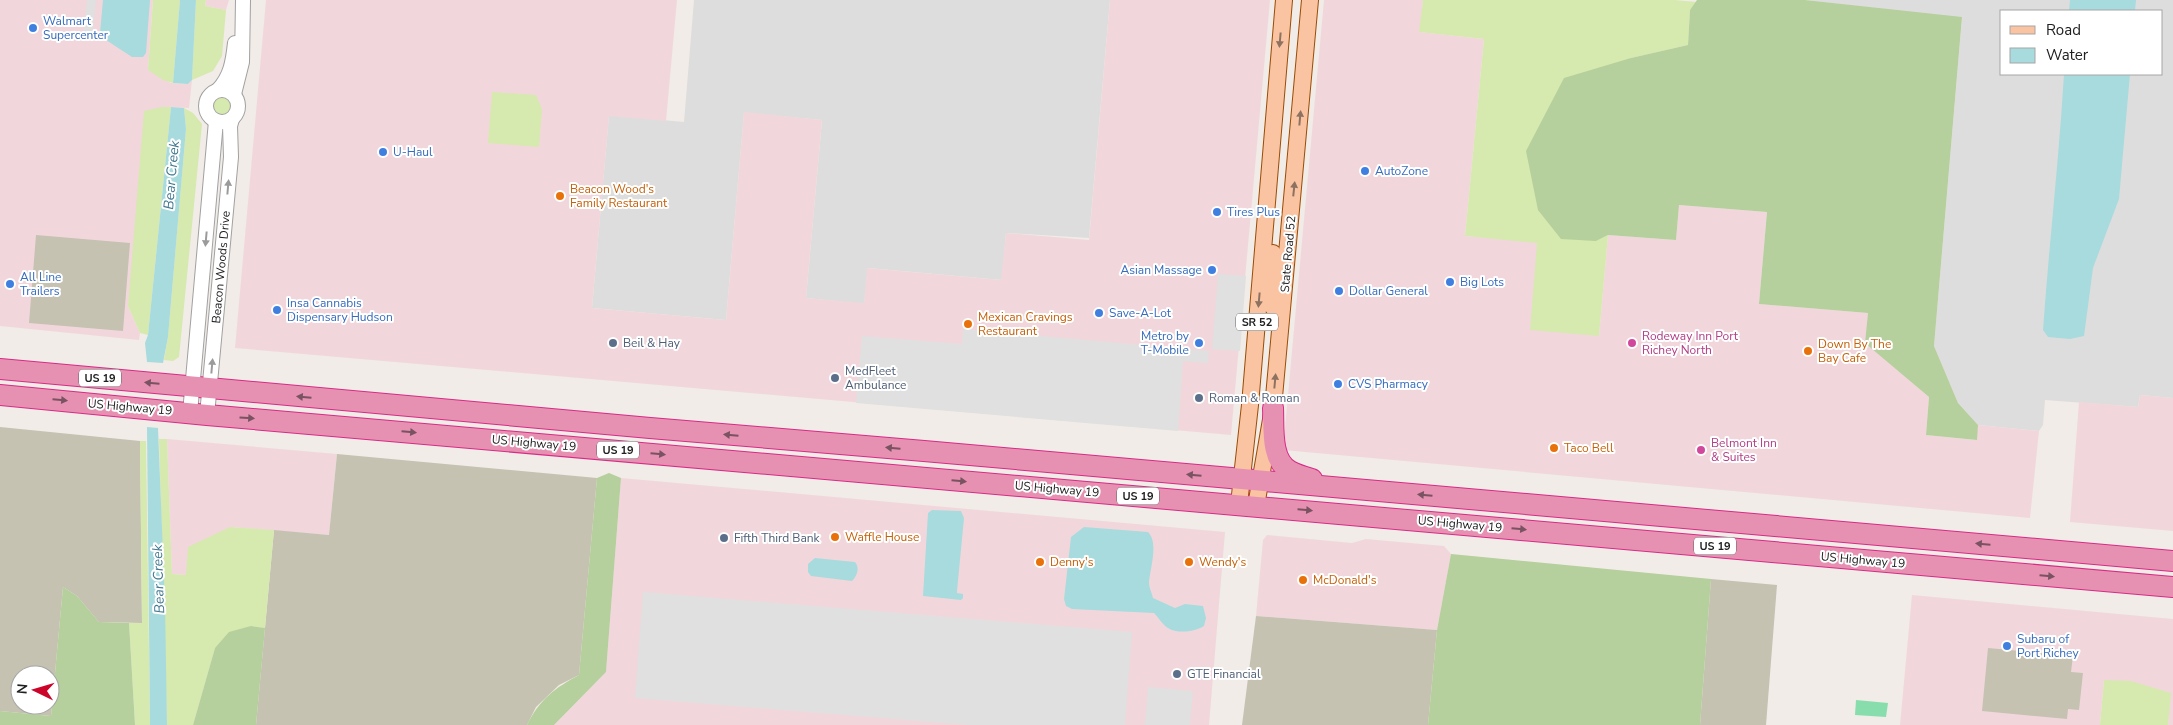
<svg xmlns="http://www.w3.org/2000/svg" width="2173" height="725" font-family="'Nunito Sans',sans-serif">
	<rect width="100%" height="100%" fill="#f1ece7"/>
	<!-- residential -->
	<g fill="#dedddd" fill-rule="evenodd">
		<path d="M694,0H1110L1089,238L1006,233L1002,280L868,268L864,304L806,298L822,120L744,113L726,320L592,308L609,115L684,122Z"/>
		<path d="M1805,0H2173V398L2140,395L2138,407L2045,400L2043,425L2039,431L1978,425L1958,403L1934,346L1962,18ZM2002,11H2162V74H2002Z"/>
	</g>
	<!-- commercial -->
	<g fill="#f1d7db">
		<path d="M0,0H153L148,70L171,83L188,84L192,80L189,108L162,107L128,306L140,333L139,340L0,326Z"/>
		<path d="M206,0H229L226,10L205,6Z"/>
		<path d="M266,0H677L666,121L609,116L592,308L726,320L744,112L822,120L806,298L864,303L867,268L1001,280L1006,233L1089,240L1110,0H1270L1231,435L235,348Z"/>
		<path d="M1324,0H1423L1420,32L1484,39L1465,236L1537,242L1599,336L1608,235L1676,240L1679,205L1767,212L1759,304L1868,313L1866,343L1929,397L1926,435L1976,440L1978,425L2039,431L2030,518L1283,450Z"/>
		<path d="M2140,395L2173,398V531L2070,522L2079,402L2138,407Z"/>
		<path d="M167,439L337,454L329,535L230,527L186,575L172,574Z"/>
		<path d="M621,478L1225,532L1209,725H554L606,672Z"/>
		<path d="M1267,535L1352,543L1366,539L1444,546L1451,554L1437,630L1256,616L1263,540Z"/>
		<path d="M1912,595L2173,619V725H2168L2170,693L2104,680L2100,725H1900Z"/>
	</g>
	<!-- construction -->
	<g fill="#c5c2b2" fill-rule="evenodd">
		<path d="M36,235L130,243L123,331L29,323Z"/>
		<path d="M0,427L140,441L142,623L99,622L77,596L63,587L51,716L0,711ZM20,675H50V705H20Z"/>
		<path d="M337,454L597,478L579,675L559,685L536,707L527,725H256L274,530L329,535Z"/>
		<path d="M1711,579L1777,585L1766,725H1700Z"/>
		<path d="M1256,616L1437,630L1428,725H1242Z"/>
		<path d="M1988,648L2073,656L2071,672L2083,673L2079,710L2068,709L2067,719L1982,711Z"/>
	</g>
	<!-- grass -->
	<g fill="#d6e9ae">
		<path d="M153,0H180L173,83L163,80L148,70Z"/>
		<path d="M196,0H206L205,6L226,10L222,56L213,71L192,80Z"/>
		<path d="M1423,0H1674L1697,2L1690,10L1688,45L1631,58L1596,241L1608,235L1599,336L1530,330L1537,243L1465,236L1484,39L1419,32Z"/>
		<path d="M492,92L536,95L542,109L539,147L488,143Z"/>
		<circle cx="222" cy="106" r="9"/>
		<path d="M162,107H171L148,335L140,333L128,306L144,111Z"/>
		<path d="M184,108L193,113L202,124L179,357L173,361L164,360L168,337L186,129Z"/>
		<path d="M159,439H167L172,574L186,575L188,547L230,527L274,530L265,628L251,626L215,648L193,725H167Z"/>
		<path d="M140,441H146L150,725H135L129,623H142Z"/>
		<path d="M2104,680L2131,681L2171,693L2168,725H2100Z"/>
	</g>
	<!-- forest -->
	<g fill="#b5cf9d">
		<path d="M1697,0H1805L1962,17L1934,346L1958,403L1978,425L1977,440L1926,435L1929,397L1865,343L1868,313L1759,304L1767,212L1679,205L1676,240L1608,235L1596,241L1561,239L1538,210L1526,151L1564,78L1631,58L1688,45L1690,10Z"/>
		<path d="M609,473L621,478L606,672L554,725H527C540,699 555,688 579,675L597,478Z"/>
		<path d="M1451,554L1711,579L1700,725H1428L1437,630Z"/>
		<path d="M63,587L77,596L99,622L129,623L135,725H0V711L51,716Z"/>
		<path d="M251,626L265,628L256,725H193L215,648L229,632Z"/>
	</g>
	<!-- pitch -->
	<path fill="#87deac" d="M1856,700L1888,703L1886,717L1855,715Z"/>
	<!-- parking -->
	<g fill="#e0e0e0">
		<path d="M87,0H96L92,38H83Z"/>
		<path d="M1218,274L1246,276L1240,351L1212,349Z"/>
		<path d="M963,329L1209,351L1208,363L1183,361L1178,431L856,403L862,336L962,344Z"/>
		<path d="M643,592L1132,632L1125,725H969L635,698Z"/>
		<path d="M1148,687L1193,691L1190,725H1145Z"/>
	</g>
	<!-- water -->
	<g fill="#a8dbdd">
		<path d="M103,0H150L146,53L143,57H132L103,38L100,33Z"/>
		<path d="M180,0H196L192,80L188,84L173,83Z"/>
		<path d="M2070,0H2136L2135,11H2069Z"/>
		<path d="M2064,74H2130L2119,199L2093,268L2084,336L2070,339L2048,337L2043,330C2049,245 2059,159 2064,74Z"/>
		<path d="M171,107L184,108L186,129L168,337L163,363L147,362L145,343L148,335Z"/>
		<path d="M147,427L158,428L165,604L167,725H150Z"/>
		<path d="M932,510L961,511L964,518L957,591V593L963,594V598L961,600L923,596L928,513Z"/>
		<path d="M1084,527L1148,532C1159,543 1150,569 1149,583C1149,588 1152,593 1153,598L1175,608L1185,604L1203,606L1206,618L1204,626C1195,632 1177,634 1168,628C1163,625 1158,617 1154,613L1072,609L1066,606L1064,599L1071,537Z"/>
		<path d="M815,558L855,562C860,568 857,576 852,581L811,576L808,572V564Z"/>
	</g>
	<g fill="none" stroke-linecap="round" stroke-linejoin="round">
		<defs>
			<g id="minor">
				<circle cx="222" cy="106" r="16"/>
				<path d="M218,90C231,76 233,61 235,43"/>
				<path d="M234,94L242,62L243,0"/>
				<path d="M190,413L216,121"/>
				<path d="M207,415L231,157L230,126L232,119"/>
			</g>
			<g id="major">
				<path d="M1273,253L1272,306L1278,314"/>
				<path d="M1239,504L1250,405L1284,0"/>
				<path d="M1256,506L1273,408L1310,0"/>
			</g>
			<g id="highway">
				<path d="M0,369L650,428L924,451L2173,561"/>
				<path d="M0,395L207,415L2173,587"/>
				<path d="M1273,408C1274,427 1270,460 1290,471C1297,475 1305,477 1312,479"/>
			</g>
		</defs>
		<!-- minor casing -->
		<use href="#minor" stroke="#a1a1a1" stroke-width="16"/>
		<!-- major casing -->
		<use href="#major" stroke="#9a4b03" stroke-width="18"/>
		<!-- highway casing -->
		<use href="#highway" stroke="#d82a87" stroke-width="22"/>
		<!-- minor -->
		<use href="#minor" stroke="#fff" stroke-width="14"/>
		<!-- major -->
		<use href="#major" stroke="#fac4a2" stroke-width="16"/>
		<!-- highway -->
		<use href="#highway" stroke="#e691b1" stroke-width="20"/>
	</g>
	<!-- one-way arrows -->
	<defs><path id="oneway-solid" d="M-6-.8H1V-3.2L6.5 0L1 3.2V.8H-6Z" transform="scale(1.25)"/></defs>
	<g fill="#8d7261">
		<use href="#oneway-solid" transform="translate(1280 40) rotate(95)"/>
		<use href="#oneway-solid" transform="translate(1300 118) rotate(-85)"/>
		<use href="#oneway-solid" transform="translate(1294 189) rotate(-84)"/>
		<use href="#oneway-solid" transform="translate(1259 300) rotate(95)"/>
		<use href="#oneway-solid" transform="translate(1275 381) rotate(-85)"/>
	</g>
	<g fill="#9b9b9b">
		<use href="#oneway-solid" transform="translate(228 187) rotate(-85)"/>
		<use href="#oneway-solid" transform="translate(206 239) rotate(95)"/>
		<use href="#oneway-solid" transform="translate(212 366) rotate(-85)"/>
	</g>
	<g fill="#795361">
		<use href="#oneway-solid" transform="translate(152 383) rotate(-175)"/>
		<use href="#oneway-solid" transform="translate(304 397) rotate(-175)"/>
		<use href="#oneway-solid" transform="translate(60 400) rotate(5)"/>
		<use href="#oneway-solid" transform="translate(247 418) rotate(4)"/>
		<use href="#oneway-solid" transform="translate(409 432) rotate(5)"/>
		<use href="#oneway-solid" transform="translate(731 435) rotate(-175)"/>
		<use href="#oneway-solid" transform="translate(893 448) rotate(-175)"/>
		<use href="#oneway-solid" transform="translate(658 454) rotate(5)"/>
		<use href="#oneway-solid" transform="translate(1194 475) rotate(-175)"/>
		<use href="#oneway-solid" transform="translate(959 481) rotate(5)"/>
		<use href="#oneway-solid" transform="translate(1425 495) rotate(-175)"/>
		<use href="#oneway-solid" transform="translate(1305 510) rotate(5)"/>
		<use href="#oneway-solid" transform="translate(1519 529) rotate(5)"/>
		<use href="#oneway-solid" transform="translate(1983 544) rotate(-175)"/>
		<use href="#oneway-solid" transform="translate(2047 576) rotate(5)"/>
	</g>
	<!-- markers -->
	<g fill="#3f7fe0" stroke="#fff" stroke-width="2">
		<circle cx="33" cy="28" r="5"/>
		<circle cx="383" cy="152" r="5"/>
		<circle cx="1365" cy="171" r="5"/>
		<circle cx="1217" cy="212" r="5"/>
		<circle cx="1212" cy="270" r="5"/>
		<circle cx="1450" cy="282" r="5"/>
		<circle cx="10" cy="284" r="5"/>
		<circle cx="1339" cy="291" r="5"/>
		<circle cx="277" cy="310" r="5"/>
		<circle cx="1099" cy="313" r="5"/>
		<circle cx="1199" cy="343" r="5"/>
		<circle cx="1338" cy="384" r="5"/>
		<circle cx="2007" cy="646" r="5"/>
	</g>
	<g fill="#e8710a" stroke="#fff" stroke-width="2">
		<circle cx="560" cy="196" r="5"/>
		<circle cx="968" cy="324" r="5"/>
		<circle cx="1808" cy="351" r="5"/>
		<circle cx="1554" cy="448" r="5"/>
		<circle cx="835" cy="537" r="5"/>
		<circle cx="1040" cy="562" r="5"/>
		<circle cx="1189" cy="562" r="5"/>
		<circle cx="1303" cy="580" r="5"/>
	</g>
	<g fill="#5c6f8a" stroke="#fff" stroke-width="2">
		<circle cx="613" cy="343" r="5"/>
		<circle cx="835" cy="378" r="5"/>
		<circle cx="1199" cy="398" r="5"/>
		<circle cx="724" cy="538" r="5"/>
		<circle cx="1177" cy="674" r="5"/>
	</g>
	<g fill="#d1479c" stroke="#fff" stroke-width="2">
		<circle cx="1632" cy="343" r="5"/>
		<circle cx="1701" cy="450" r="5"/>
	</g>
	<g text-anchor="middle" stroke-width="4" stroke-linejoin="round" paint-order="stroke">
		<!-- shield labels -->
		<g fill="#fff" stroke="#636363" stroke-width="1">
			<rect x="1236" y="313.5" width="42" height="17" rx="4"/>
			<rect x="79" y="369.5" width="42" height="17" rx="4"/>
			<rect x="597" y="441.5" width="42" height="17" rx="4"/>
			<rect x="1117" y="487.5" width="42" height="17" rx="4"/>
			<rect x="1694" y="537.5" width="42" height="17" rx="4"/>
		</g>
		<g font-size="11" font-weight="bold" fill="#202020">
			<text x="1257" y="326">SR 52</text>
			<text x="100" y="382">US 19</text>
			<text x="618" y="454">US 19</text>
			<text x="1138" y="500">US 19</text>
			<text x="1715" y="550">US 19</text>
		</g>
		<!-- shop labels -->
		<g font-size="12" fill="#366cbe" stroke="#fff" text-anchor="start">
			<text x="43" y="25">Walmart<tspan x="43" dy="14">Supercenter</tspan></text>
			<text x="393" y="156">U-Haul</text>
			<text x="1375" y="175">AutoZone</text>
			<text x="1227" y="216">Tires Plus</text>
			<text x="1202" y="274" text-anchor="end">Asian Massage</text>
			<text x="20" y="281">All Line<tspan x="20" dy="14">Trailers</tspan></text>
			<text x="1460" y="286">Big Lots</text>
			<text x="1349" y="295">Dollar General</text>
			<text x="287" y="307">Insa Cannabis<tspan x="287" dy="14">Dispensary Hudson</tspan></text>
			<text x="1109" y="317">Save-A-Lot</text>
			<text x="1189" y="340" text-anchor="end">Metro by<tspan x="1189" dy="14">T-Mobile</tspan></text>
			<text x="1348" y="388">CVS Pharmacy</text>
			<text x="2017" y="643">Subaru of<tspan x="2017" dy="14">Port Richey</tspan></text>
		</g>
		<!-- food labels -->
		<g font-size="12" fill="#c56008" stroke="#fff" text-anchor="start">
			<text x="570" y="193">Beacon Wood's<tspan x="570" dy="14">Family Restaurant</tspan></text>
			<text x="978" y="321">Mexican Cravings<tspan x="978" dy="14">Restaurant</tspan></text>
			<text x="1818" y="348">Down By The<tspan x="1818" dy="14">Bay Cafe</tspan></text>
			<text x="1564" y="452">Taco Bell</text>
			<text x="845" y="541">Waffle House</text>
			<text x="1050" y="566">Denny's</text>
			<text x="1199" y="566">Wendy's</text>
			<text x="1313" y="584">McDonald's</text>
		</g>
		<!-- street labels -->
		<g font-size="12" fill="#202020" stroke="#fff">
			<text transform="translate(1288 254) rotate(-85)" y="4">State Road 52</text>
			<text transform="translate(221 267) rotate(-85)" y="4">Beacon Woods Drive</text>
			<text transform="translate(130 407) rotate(5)" y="4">US Highway 19</text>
			<text transform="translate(534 443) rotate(5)" y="4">US Highway 19</text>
			<text transform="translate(1057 489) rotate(5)" y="4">US Highway 19</text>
			<text transform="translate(1460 524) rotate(5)" y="4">US Highway 19</text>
			<text transform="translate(1863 560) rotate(5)" y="4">US Highway 19</text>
		</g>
		<!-- hotel labels -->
		<g font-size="12" fill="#b23c85" stroke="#fff" text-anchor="start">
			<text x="1642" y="340">Rodeway Inn Port<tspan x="1642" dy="14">Richey North</tspan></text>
			<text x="1711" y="447">Belmont Inn<tspan x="1711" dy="14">&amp; Suites</tspan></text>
		</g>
		<!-- service labels -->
		<g font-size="12" fill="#4e5e75" stroke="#fff" text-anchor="start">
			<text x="623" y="347">Beil &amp; Hay</text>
			<text x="845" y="375">MedFleet<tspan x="845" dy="14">Ambulance</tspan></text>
			<text x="1209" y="402">Roman &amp; Roman</text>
			<text x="734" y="542">Fifth Third Bank</text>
			<text x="1187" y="678">GTE Financial</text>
		</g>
		<!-- water labels -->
		<g font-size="14" font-style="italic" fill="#41778f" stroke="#fff">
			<text transform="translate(171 175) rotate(-85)" y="5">Bear Creek</text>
			<text transform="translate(158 579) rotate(-92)" y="5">Bear Creek</text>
		</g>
	</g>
	<!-- legend -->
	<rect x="2000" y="10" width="162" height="65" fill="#ffffff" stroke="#a6a6a6"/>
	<rect x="2010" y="26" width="25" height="8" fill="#fac4a2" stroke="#a6a6a6"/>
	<text x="2046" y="35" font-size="15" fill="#202020">Road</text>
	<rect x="2010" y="48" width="25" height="15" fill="#a8dbdd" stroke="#a6a6a6"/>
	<text x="2046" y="60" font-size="15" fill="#202020">Water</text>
	<!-- north arrow -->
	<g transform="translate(35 690) rotate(275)"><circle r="24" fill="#ffffff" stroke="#a6a6a6"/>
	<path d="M0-4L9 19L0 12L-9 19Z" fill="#cd042a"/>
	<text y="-8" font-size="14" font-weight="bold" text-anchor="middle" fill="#202020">N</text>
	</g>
</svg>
